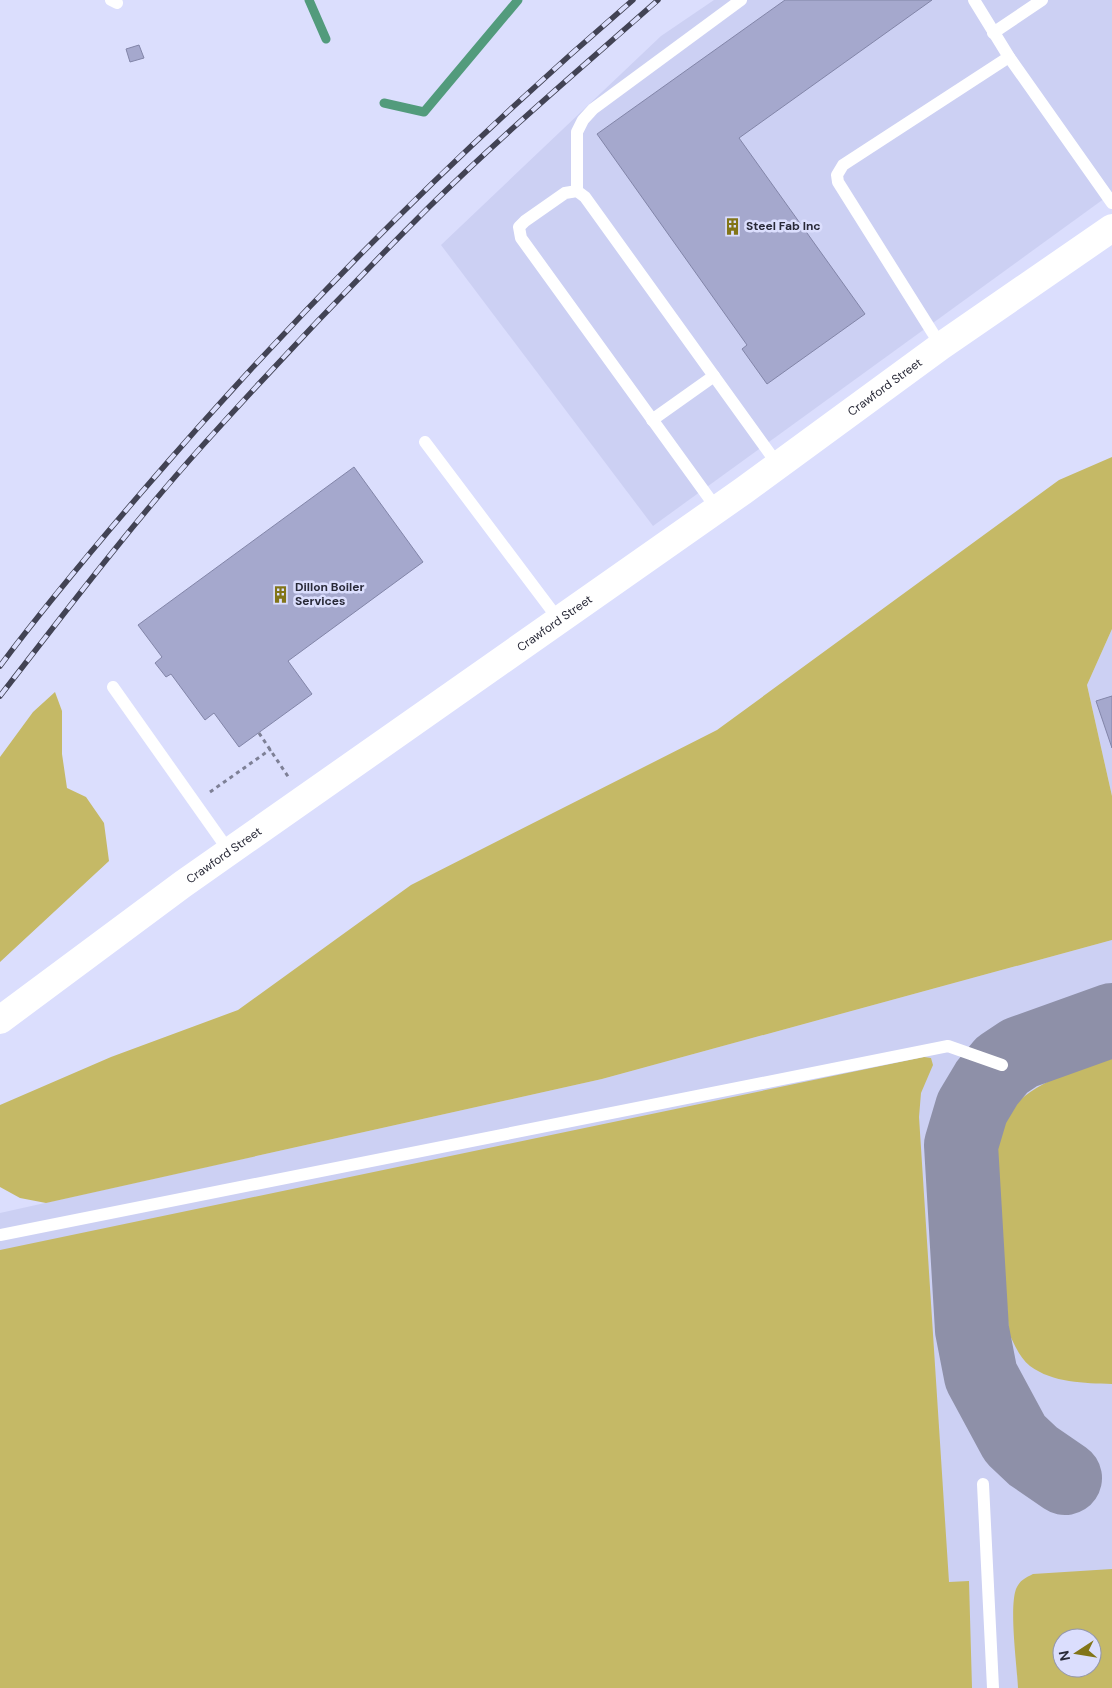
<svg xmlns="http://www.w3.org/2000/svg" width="1112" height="1688" font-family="'DM Sans',sans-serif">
	<rect width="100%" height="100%" fill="#dbdefd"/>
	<!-- built -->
	<g fill="#ccd0f3" fill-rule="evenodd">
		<path d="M714,0H1112V193L653,526L441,245L661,36Z"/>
		<path d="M1112,629V796L1087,685Z"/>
		<path d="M1112,940V1688H0V1213L602,1079ZM1062,1638H1092V1668H1062Z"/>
	</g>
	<!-- green -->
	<g fill="#c5b966" fill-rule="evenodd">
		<path d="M1112,457V629L1087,685L1112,796V940L602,1079L46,1203L20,1198L0,1187V1105L111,1057L238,1010L411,885L717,730L1059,480Z"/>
		<path d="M55,692L62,711V754L67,788L86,797L104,823L109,861L0,962V757L33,712Z"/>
		<path d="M1112,1056V1384C1084,1383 1053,1383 1030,1366C1020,1358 1014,1344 1009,1333C1006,1298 1004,1262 1001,1227C999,1192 990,1152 1006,1118C1021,1086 1081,1067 1112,1056Z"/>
		<path d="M924,1057L931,1058L933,1065L921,1093L919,1117L949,1582L969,1581L972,1688H0V1250Z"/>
		<path d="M1112,1569V1688H1018C1017,1665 1009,1609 1016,1589C1020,1580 1025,1578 1033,1574ZM1062,1638H1092V1668H1062Z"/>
	</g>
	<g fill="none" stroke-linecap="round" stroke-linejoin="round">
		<!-- stream -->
		<g stroke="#529b7c" stroke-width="9">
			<path d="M309,0L326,39"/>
			<path d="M384,103L424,112L518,0"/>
		</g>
		<!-- taxiway -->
		<path stroke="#8e90a8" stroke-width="74" d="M1065,1478L1033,1456L1015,1439L981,1376L972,1330L961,1145L972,1108L987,1083L1002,1065L1020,1053L1112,1020"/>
	</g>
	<!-- building -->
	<g fill="#a5a8cd" stroke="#8285a8">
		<path d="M785,0H932L739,138L865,314L767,384L742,349L747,345L597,134Z"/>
		<path d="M139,45L144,58L130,62L126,49Z"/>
		<path d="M354,467L423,562L288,661L312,694L239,747L214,713L205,720L171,674L166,677L155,663L162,657L138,625Z"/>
		<path d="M1112,696V748L1096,701Z"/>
	</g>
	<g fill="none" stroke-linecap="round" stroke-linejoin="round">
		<!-- path -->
		<g stroke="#7e8096" stroke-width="3" stroke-dasharray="4 4" stroke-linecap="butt">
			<path d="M259,733L289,778"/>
			<path d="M210,792L271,749"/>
		</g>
		<!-- lane -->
		<g stroke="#fff" stroke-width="12">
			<path d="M111,0L117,3"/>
			<path d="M974,0L1009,57L1112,203"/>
			<path d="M993,33L1042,0"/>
			<path d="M577,191V132L583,120L593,109L741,0"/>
			<path d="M941,346L838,182L837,175L843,165L1009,57"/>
			<path d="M652,420L714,376"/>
			<path d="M425,442L559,620"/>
			<path d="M717,509L521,238L519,227L525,221L565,193L577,191L585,197L778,465"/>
			<path d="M113,687L229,851"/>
			<path d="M0,1235L948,1046L1002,1065"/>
			<path d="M983,1484L993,1688"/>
		</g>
		<!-- secondary -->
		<path stroke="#fff" stroke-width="28" id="s1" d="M0,1020L183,884L743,491L941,346L1112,228"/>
		<defs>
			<g id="rail">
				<path d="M0,666C44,607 92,550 140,494C292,317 456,152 633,0"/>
				<path d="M0,696C66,611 131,525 203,445C276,364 352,284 429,207C502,135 581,68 658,0"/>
			</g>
		</defs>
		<!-- rail casing -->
		<use href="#rail" stroke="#424354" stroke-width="5.5"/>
		<!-- rail -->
		<use href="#rail" stroke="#dbdefd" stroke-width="4" stroke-dasharray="11" stroke-linecap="butt"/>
	</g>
	<!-- icons -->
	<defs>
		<symbol id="building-bare" viewBox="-9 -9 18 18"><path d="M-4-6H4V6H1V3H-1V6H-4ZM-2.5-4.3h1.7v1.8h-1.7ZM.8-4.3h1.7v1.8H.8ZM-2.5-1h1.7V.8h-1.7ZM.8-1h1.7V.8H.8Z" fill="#827518" stroke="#dbdefd" stroke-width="2.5" paint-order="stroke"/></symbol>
	</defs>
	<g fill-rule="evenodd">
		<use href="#building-bare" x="720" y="214" width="25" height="25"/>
		<use href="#building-bare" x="268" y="582" width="25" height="25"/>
	</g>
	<g text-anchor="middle" stroke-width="5" stroke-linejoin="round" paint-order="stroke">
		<!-- poi labels -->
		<g font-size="12" font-weight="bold" fill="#282937" stroke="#dbdefd" text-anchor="start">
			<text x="746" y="230">Steel Fab Inc</text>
			<text x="295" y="591">Dillon Boiler<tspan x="295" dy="14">Services</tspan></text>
		</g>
		<!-- street labels -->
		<g font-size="12" fill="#282937" stroke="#dbdefd">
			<text dy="4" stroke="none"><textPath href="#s1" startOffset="1088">Crawford Street</textPath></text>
			<text dy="4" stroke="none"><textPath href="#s1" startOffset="682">Crawford Street</textPath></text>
			<text dy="4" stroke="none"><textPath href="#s1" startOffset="278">Crawford Street</textPath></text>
		</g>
	</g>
	<!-- north arrow -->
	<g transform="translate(1077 1653) rotate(258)"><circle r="24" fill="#dbdefd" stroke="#9396ae"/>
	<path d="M0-4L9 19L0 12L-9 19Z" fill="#827518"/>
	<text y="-8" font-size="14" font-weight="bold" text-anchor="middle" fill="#282937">N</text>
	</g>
</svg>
